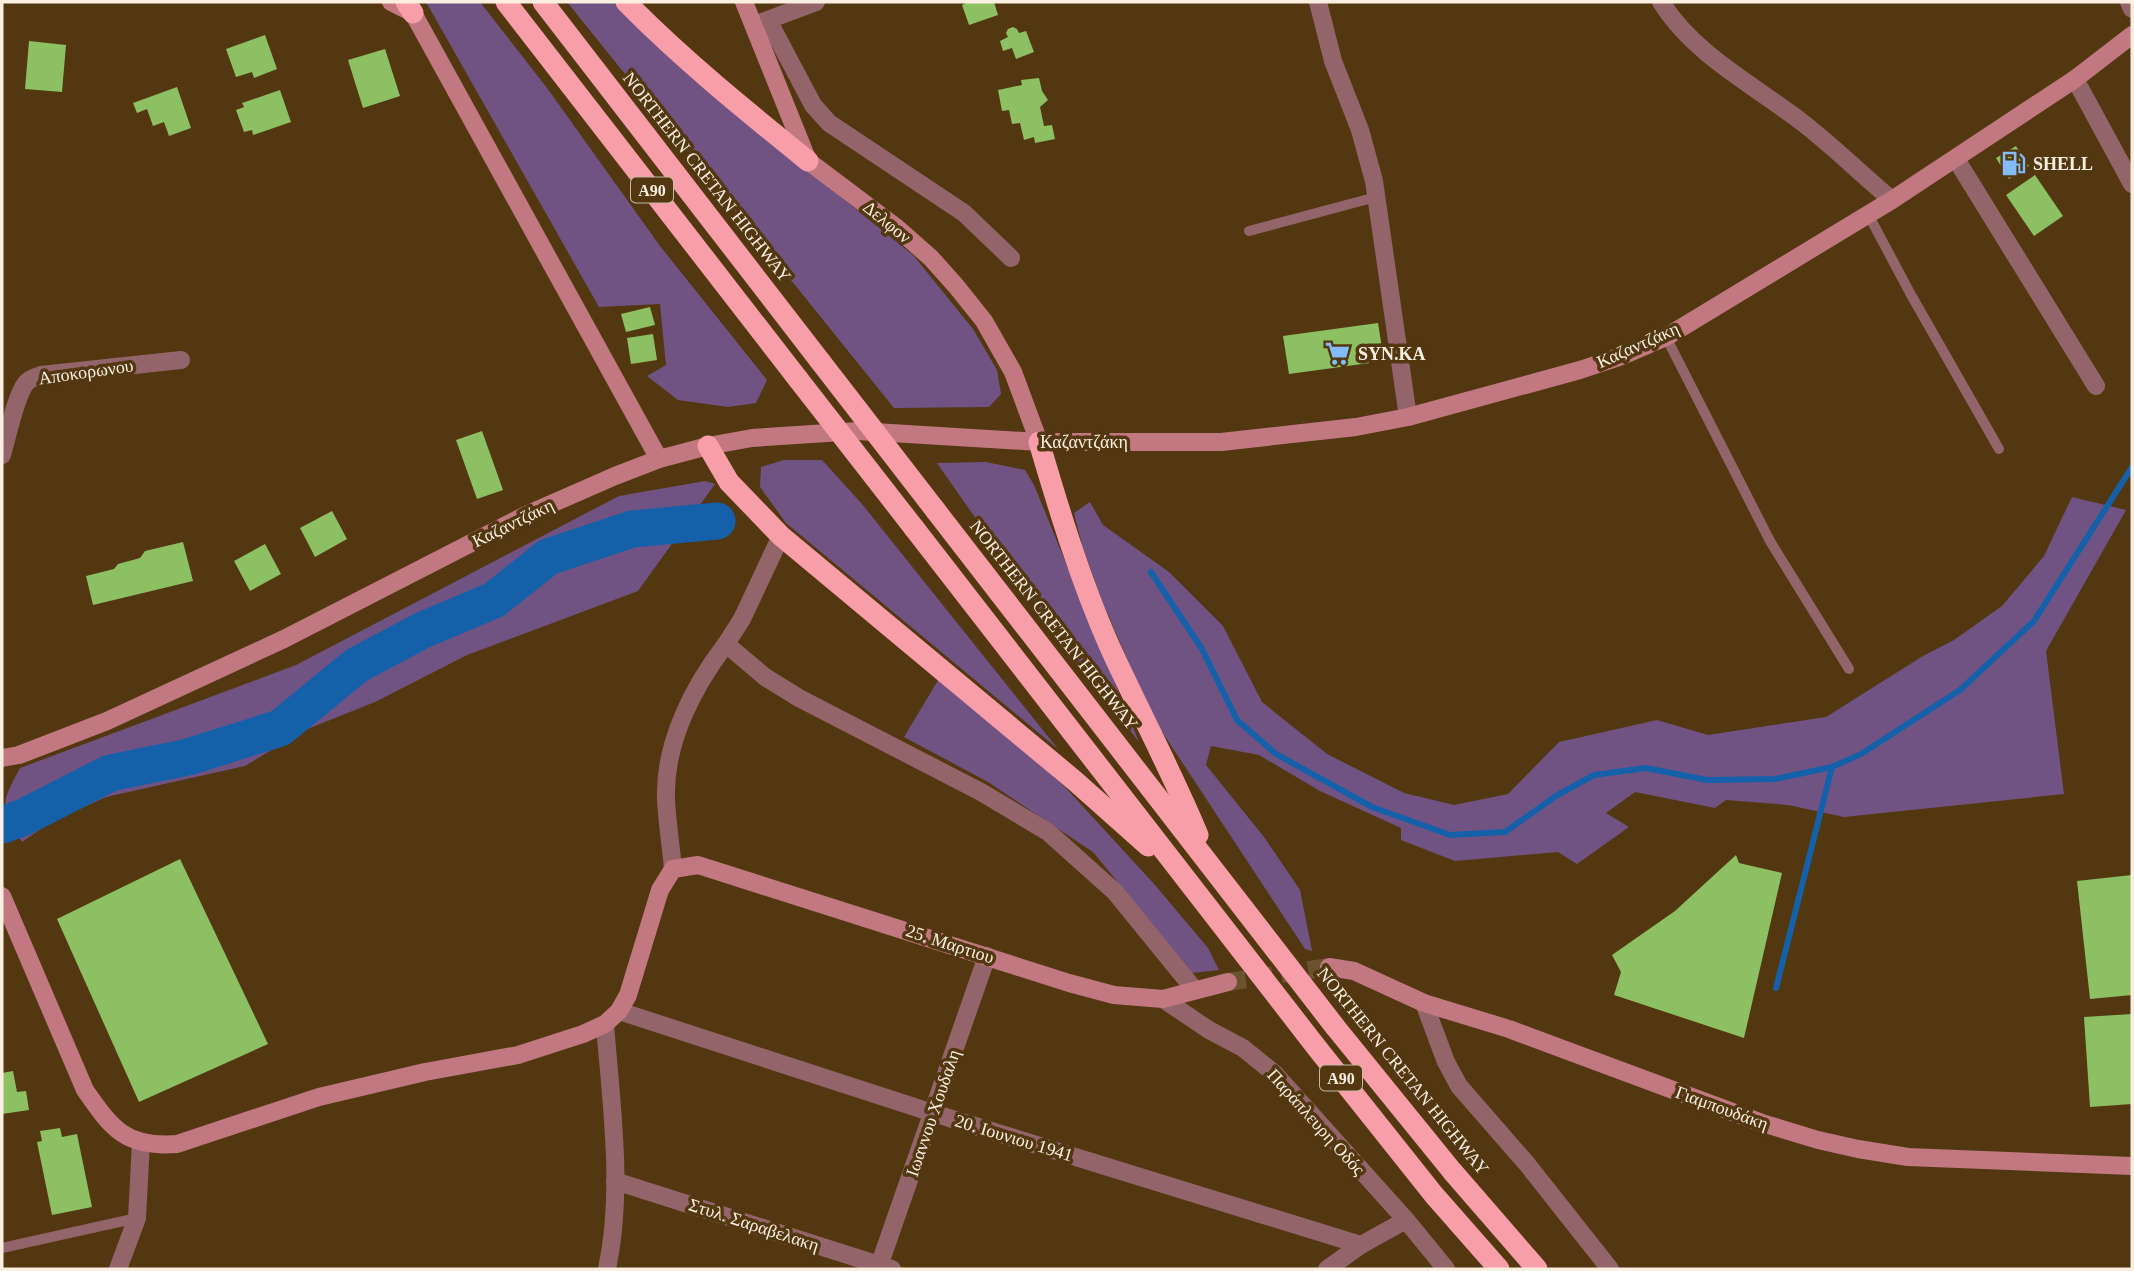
<svg xmlns="http://www.w3.org/2000/svg" width="2134" height="1271" font-family="Georgia,serif">
	<rect width="100%" height="100%" fill="#523711"/>
	<!-- green -->
	<g fill="#715383">
		<path d="M426,2H480L547,88L660,246L767,380L756,403L728,407L678,400L647,376L666,365L660,304L599,307Z"/>
		<path d="M567,2H616L701,84L913,255L973,329L997,370L1001,394L989,407L894,408Z"/>
		<path d="M784,460H822L862,504L1058,749L786,523L760,487L761,467Z"/>
		<path d="M986,462L1025,470L1034,485L1139,742L1064,645L937,463Z"/>
		<path d="M705,481L715,484L638,591L467,655L375,702L305,730L245,766L106,797L51,822L22,842C0,806 0,805 20,768L296,665L619,496Z"/>
		<path d="M2072,497L2126,510L2046,651L2064,794L1844,817L1788,805L1726,800L1715,808L1635,792L1606,813L1629,827L1577,864L1558,852L1455,861L1401,840V828L1320,791L1259,755L1211,746L1206,765L1264,837L1300,890L1312,951L1305,949L1151,715L1101,598L1082,545L1074,513L1090,502L1103,525L1169,572L1223,626L1262,702L1327,754L1404,793L1454,805L1508,794L1559,742L1657,720L1708,735L1826,717L1923,656L1954,640L2002,606L2044,556Z"/>
		<path d="M940,677L1065,787L1155,885L1208,948L1219,970L1192,973L1093,852L988,782L904,737Z"/>
	</g>
	<g fill="none" stroke-linecap="round" stroke-linejoin="round">
		<!-- stream -->
		<g stroke="#1461aa" stroke-width="6">
			<path d="M1151,572L1202,649L1237,720L1276,754L1372,807L1450,835L1505,832L1556,796L1594,775L1646,768L1707,780L1775,779L1832,767L1861,754L1960,690L2034,621L2132,467"/>
			<path d="M1776,988L1832,767"/>
		</g>
		<!-- river -->
		<path stroke="#1461aa" stroke-width="37" d="M2,825L24,817L110,773L188,757L280,728L357,665L423,630L494,600L548,557L632,529L717,521"/>
	</g>
	<!-- building -->
	<g fill="#8dc062">
		<path d="M968,2H994L998,15L969,25L962,5Z"/>
		<path d="M1013,27L1017,29L1019,33L1026,31L1034,52L1016,59L1012,48L1003,51L1000,41L1008,37L1006,33L1008,29Z"/>
		<path d="M265,35L277,69L254,78L252,72L236,77L226,49Z"/>
		<path d="M29,41L66,45L62,92L25,89Z"/>
		<path d="M385,49L400,96L363,108L348,60Z"/>
		<path d="M1039,78L1042,91L1048,100L1040,107L1044,126L1052,125L1055,139L1035,143L1034,137L1024,140L1020,123L1012,124L1009,110L1002,111L998,90L1022,85L1021,80Z"/>
		<path d="M177,87L191,128L169,136L164,122L153,126L147,109L137,113L133,103Z"/>
		<path d="M280,90L291,122L253,135L252,130L244,132L236,110L244,107L242,103Z"/>
		<path d="M2016,146L2029,166L2009,179L1996,158Z"/>
		<path d="M2035,175L2063,216L2034,236L2006,195Z"/>
		<path d="M650,307L655,325L626,332L621,314Z"/>
		<path d="M1378,323L1384,361L1289,374L1283,336Z"/>
		<path d="M653,334L657,360L631,364L627,338Z"/>
		<path d="M482,431L503,490L477,499L456,440Z"/>
		<path d="M332,511L347,539L315,557L300,528Z"/>
		<path d="M183,542L193,581L93,605L86,576L114,569L118,564L140,558L145,551Z"/>
		<path d="M265,544L281,574L250,591L234,561Z"/>
		<path d="M1736,855L1739,863L1782,873L1744,1038L1614,995L1621,972L1612,955L1675,911Z"/>
		<path d="M180,859L268,1044L139,1102L57,919Z"/>
		<path d="M2132,875V995L2090,999L2077,881Z"/>
		<path d="M2132,1014V1104L2090,1107L2084,1017Z"/>
		<path d="M13,1071L17,1092L26,1091L29,1110L2,1114V1073Z"/>
		<path d="M60,1128L62,1137L77,1134L92,1207L52,1215L37,1142L42,1141L40,1131Z"/>
	</g>
	<g fill="none" stroke-linecap="round" stroke-linejoin="round">
		<!-- secondary-tunnel -->
		<path stroke="#6b5330" stroke-width="18" stroke-dasharray="18 9" stroke-linecap="butt" d="M1228,982L1329,967"/>
		<!-- service -->
		<g stroke="#936469" stroke-width="10">
			<path d="M1868,214L1910,293L1999,449"/>
			<path d="M1249,231L1376,197"/>
			<path d="M1666,337L1770,541L1849,669"/>
			<path d="M2,1248L137,1218"/>
		</g>
		<!-- minor -->
		<g stroke="#936469" stroke-width="18">
			<path d="M1318,2L1333,61L1360,130L1374,181L1408,417"/>
			<path d="M1661,2C1694,55 1754,85 1803,123C1834,147 1862,175 1892,200"/>
			<path d="M2129,2L2132,9"/>
			<path d="M768,20L813,105L829,123L964,213L1011,258"/>
			<path d="M757,24L816,2"/>
			<path d="M2075,79L2132,184"/>
			<path d="M1956,159L2096,386"/>
			<path d="M2,455C7,438 16,395 26,383C30,378 36,377 41,375L181,360"/>
			<path d="M673,869C671,846 667,822 666,799C664,743 693,687 726,644"/>
			<path d="M619,1011L933,1113L1361,1245L1406,1220"/>
			<path d="M615,1181L892,1269"/>
			<path d="M118,1269L137,1218L141,1142"/>
			<path d="M878,1269L987,956"/>
			<path d="M1327,1269L1361,1245"/>
		</g>
		<!-- tertiary -->
		<g stroke="#936469" stroke-width="18">
			<path d="M781,536L742,619L726,644L765,677L799,698L981,792L1048,832L1115,892L1194,989"/>
			<path d="M1163,999L1209,1030L1243,1048L1275,1074L1406,1220L1446,1269"/>
			<path d="M1424,1003L1446,1062L1459,1086L1527,1164L1610,1269"/>
			<path d="M605,1024C611,1104 624,1190 607,1269"/>
		</g>
		<!-- secondary -->
		<g stroke="#c27881" stroke-width="18">
			<path d="M391,2L413,13L659,459"/>
			<path d="M744,2L808,161L897,228L931,258L956,286L984,321L1013,372L1039,442"/>
			<path d="M2,758L19,755L107,721L284,639L526,515L615,476L659,459L708,446L752,438L858,431L1039,442H1221L1356,427L1408,417L1580,370L1622,356L1666,337L1892,200L2075,79L2132,35"/>
			<path d="M2,896L85,1090C112,1129 126,1148 177,1144L319,1097L425,1072L518,1055L583,1034L605,1024L619,1011L628,995L660,890L673,869L698,865L1069,983L1114,995L1163,999L1228,982"/>
			<path d="M1329,967L1354,971L1424,1003L1509,1029L1762,1123L1818,1140L1858,1149L1908,1157L2132,1166"/>
		</g>
		<!-- motorway -->
		<g stroke="#f89ea8" stroke-width="21">
			<path d="M406,2L413,13"/>
			<path d="M506,2L798,379"/>
			<path d="M543,2L820,361"/>
			<path d="M626,2C682,59 745,110 808,161"/>
			<path d="M1039,442C1059,510 1080,579 1109,645C1138,709 1171,770 1198,835"/>
			<path d="M708,446L729,482L781,536L1075,781L1148,846"/>
			<path d="M936,511L1336,1028L1452,1171L1537,1269"/>
			<path d="M914,528L1317,1048L1434,1195L1499,1269"/>
		</g>
		<!-- motorway-bridge -->
		<g stroke="#f89ea8" stroke-width="21">
			<path d="M820,361L936,511"/>
			<path d="M798,379L914,528"/>
		</g>
	</g>
	<!-- icons -->
	<defs>
		<symbol id="fuel-bare" viewBox="-9 -9 18 18"><path d="M-5.5-6h7V0h2V4h1.3V-2.5L3-4.5l.8-.8L6-3V5H2.5V1h-1V6h-7ZM-4.2-4.7v3.2H.2V-4.7Z" fill="#84bcfb" stroke="#523711" stroke-width="2.5" paint-order="stroke"/></symbol>
		<symbol id="supermarket-bare" viewBox="-9 -9 18 18"><path d="M-6-5.5h2.5l.6 2H6L4.5 2H-2.5L-4.4-4H-6ZM-1.5 3.2a1.3 1.3 0 1 0 .1 0ZM3 3.2a1.3 1.3 0 1 0 .1 0Z" fill="#84bcfb" stroke="#523711" stroke-width="2.5" paint-order="stroke"/></symbol>
	</defs>
	<g fill-rule="evenodd">
		<use href="#fuel-bare" x="1996" y="146" width="35" height="35"/>
		<use href="#supermarket-bare" x="1320" y="336" width="35" height="35"/>
	</g>
	<g text-anchor="middle" stroke-width="7" stroke-linejoin="round" paint-order="stroke">
		<!-- shield labels -->
		<g fill="#523711" stroke="#c8b8a3" stroke-width="2">
			<rect x="631" y="177.5" width="42" height="25" rx="5"/>
			<rect x="1320" y="1065.5" width="42" height="25" rx="5"/>
		</g>
		<g font-size="16" font-weight="bold" fill="#fbefe2">
			<text x="652" y="196">Α90</text>
			<text x="1341" y="1084">Α90</text>
		</g>
		<!-- poi labels -->
		<g font-size="18" font-weight="bold" fill="#fbefe2" stroke="#523711" text-anchor="start">
			<text x="2033" y="170">SHELL</text>
			<text x="1358" y="360">SYN.KA</text>
		</g>
		<!-- street labels -->
		<g font-size="18" fill="#fbefe2" stroke="#523711">
			<text transform="translate(707 177) rotate(52)" y="6">NORTHERN CRETAN HIGHWAY</text>
			<text transform="translate(887 222) rotate(39)" y="6">Δελφον</text>
			<text transform="translate(1638 345) rotate(-24)" y="6">Καζαντζάκη</text>
			<text transform="translate(86 372) rotate(-8)" y="6">Αποκορωνου</text>
			<text x="1084" y="448">Καζαντζάκη</text>
			<text transform="translate(513 523) rotate(-26)" y="6">Καζαντζάκη</text>
			<text transform="translate(1054 625) rotate(52)" y="6">NORTHERN CRETAN HIGHWAY</text>
			<text transform="translate(950 944) rotate(18)" y="6">25. Μαρτιου</text>
			<text transform="translate(1403 1071) rotate(51)" y="6">NORTHERN CRETAN HIGHWAY</text>
			<text transform="translate(1722 1108) rotate(20)" y="6">Γιαμπουδάκη</text>
			<text transform="translate(933 1113) rotate(-71)" y="6">Ιωαννου Χουδαλη</text>
			<text transform="translate(1316 1122) rotate(48)" y="6">Παράπλευρη Οδός</text>
			<text transform="translate(1014 1138) rotate(17)" y="6">20. Ιουνιου 1941</text>
			<text transform="translate(754 1225) rotate(18)" y="6">Στυλ. Σαραβελακη</text>
		</g>
	</g>
	<!-- border -->
	<rect width="2134" height="1271" fill="none" stroke="#fbefe2" stroke-width="7"/>
</svg>
